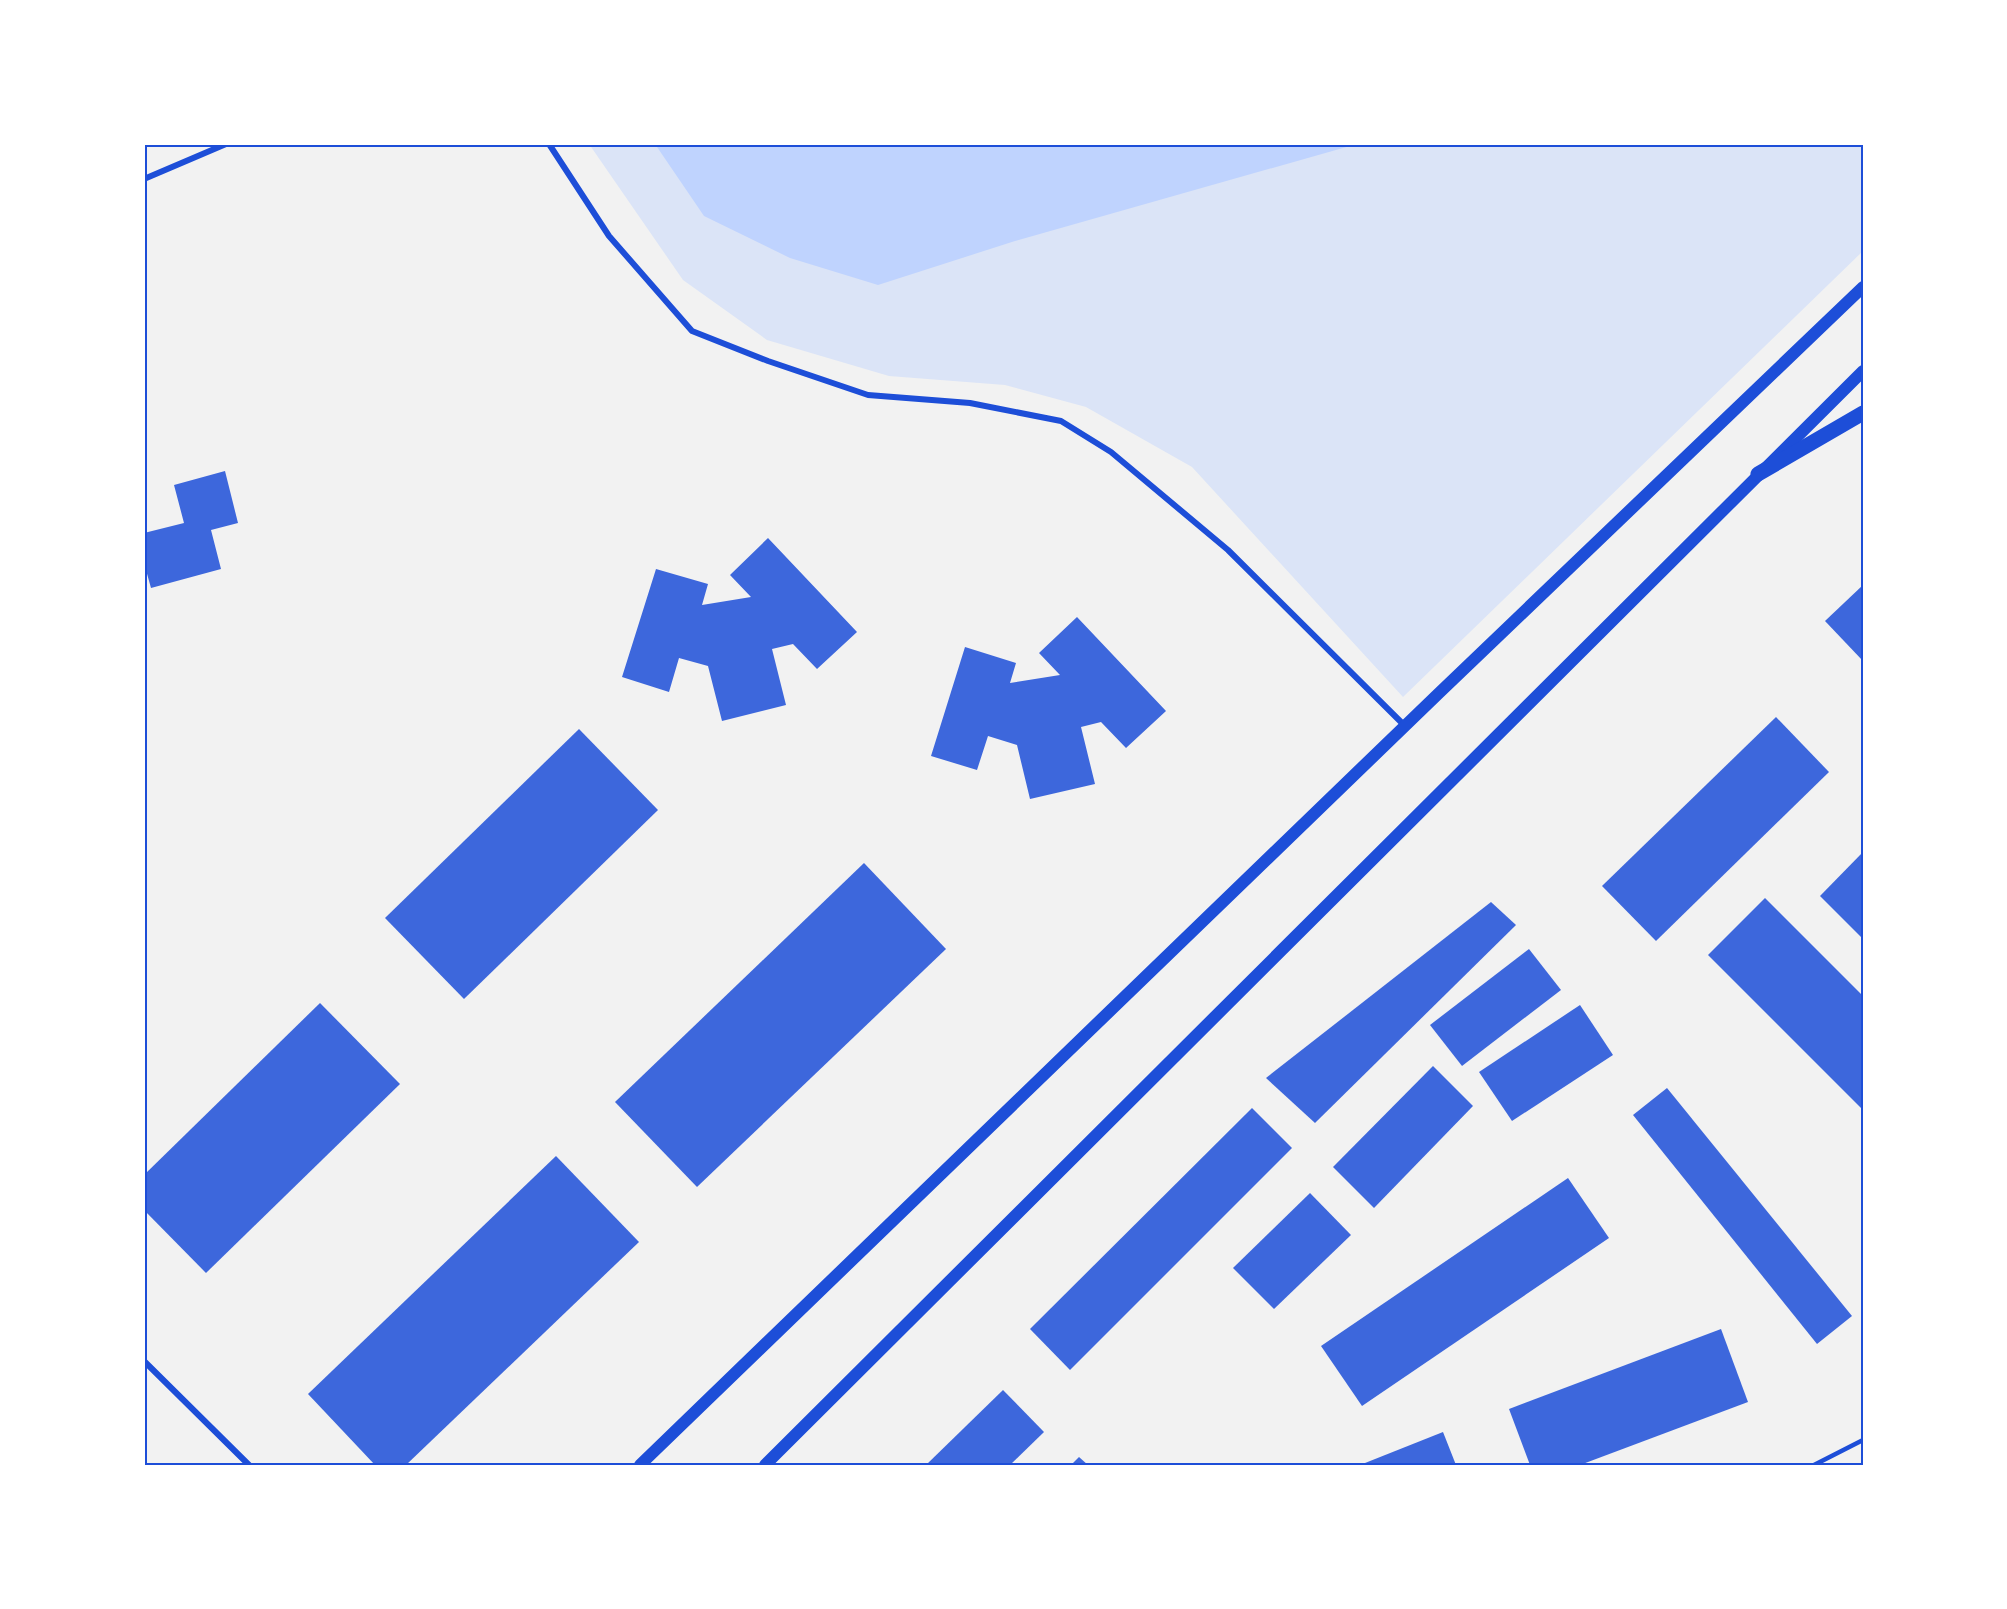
<svg xmlns="http://www.w3.org/2000/svg" width="2007" height="1609" font-family="Arial,sans-serif">
	<rect width="100%" height="100%" fill="#f2f2f2"/>
	<!-- green -->
	<path fill="#dbe4f7" d="M589,144H1863V251L1403,697L1192,467L1086,407L1005,385L889,376L767,340L683,280Z"/>
	<!-- water -->
	<path fill="#bfd3fe" d="M655,144H1357L1015,241L878,285L790,258L704,216Z"/>
	<!-- building -->
	<g fill="#3d67dc">
		<path d="M225,471L238,523L211,530L221,569L151,588L144,563V533L184,523L174,485Z"/>
		<path d="M768,538L857,632L817,669L793,644L772,649L786,705L722,721L708,666L679,658L669,692L622,677L656,569L708,584L702,605L751,597L730,575Z"/>
		<path d="M1863,585V661L1825,621Z"/>
		<path d="M1077,617L1166,711L1126,748L1101,722L1081,727L1095,784L1030,799L1017,745L988,736L977,770L931,756L965,647L1016,663L1010,683L1060,675L1039,653Z"/>
		<path d="M1776,717L1829,772L1656,941L1602,886Z"/>
		<path d="M579,729L658,810L464,999L385,918Z"/>
		<path d="M1863,852V939L1820,896Z"/>
		<path d="M864,863L946,949L697,1187L615,1102Z"/>
		<path d="M1765,898L1863,996V1110L1708,955Z"/>
		<path d="M1491,902L1516,925L1315,1123L1266,1078Z"/>
		<path d="M1529,949L1561,990L1462,1066L1430,1025Z"/>
		<path d="M320,1003L400,1084L206,1273L144,1210V1175Z"/>
		<path d="M1580,1005L1613,1055L1512,1121L1479,1072Z"/>
		<path d="M1433,1066L1473,1106L1374,1208L1333,1167Z"/>
		<path d="M1667,1088L1852,1316L1817,1344L1633,1115Z"/>
		<path d="M1252,1108L1292,1148L1070,1370L1030,1329Z"/>
		<path d="M556,1156L639,1242L406,1465H375L308,1394Z"/>
		<path d="M1568,1178L1609,1238L1362,1406L1321,1346Z"/>
		<path d="M1310,1193L1351,1235L1274,1309L1233,1268Z"/>
		<path d="M1721,1329L1748,1402L1580,1465H1530L1509,1409Z"/>
		<path d="M1003,1390L1044,1432L1010,1465H926Z"/>
		<path d="M1443,1432L1456,1465H1360Z"/>
		<path d="M1079,1457L1088,1465H1071Z"/>
	</g>
	<g fill="none" stroke-linecap="round" stroke-linejoin="round">
		<!-- service -->
		<path stroke="#1d4ed8" stroke-width="4.5" d="M1814,1465L1863,1440"/>
		<!-- minor -->
		<g stroke="#1d4ed8" stroke-width="6">
			<path d="M549,144L609,236L692,331L768,361L868,395L970,403L1061,421L1111,452L1228,550L1405,726"/>
			<path d="M144,179L226,144"/>
			<path d="M144,1361L249,1465"/>
		</g>
		<!-- secondary -->
		<g stroke="#1d4ed8" stroke-width="12">
			<path d="M640,1465L1438,694L1863,287"/>
			<path d="M765,1465L1863,371"/>
		</g>
		<!-- primary -->
		<path stroke="#1d4ed8" stroke-width="15" d="M1758,474L1863,413"/>
	</g>
	<!-- border -->
	<rect width="2007" height="1609" fill="none" stroke="#ffffff" stroke-width="291"/>
	<rect x="146" y="146" width="1716" height="1318" fill="none" stroke="#1d4ed8" stroke-width="2"/>
</svg>
